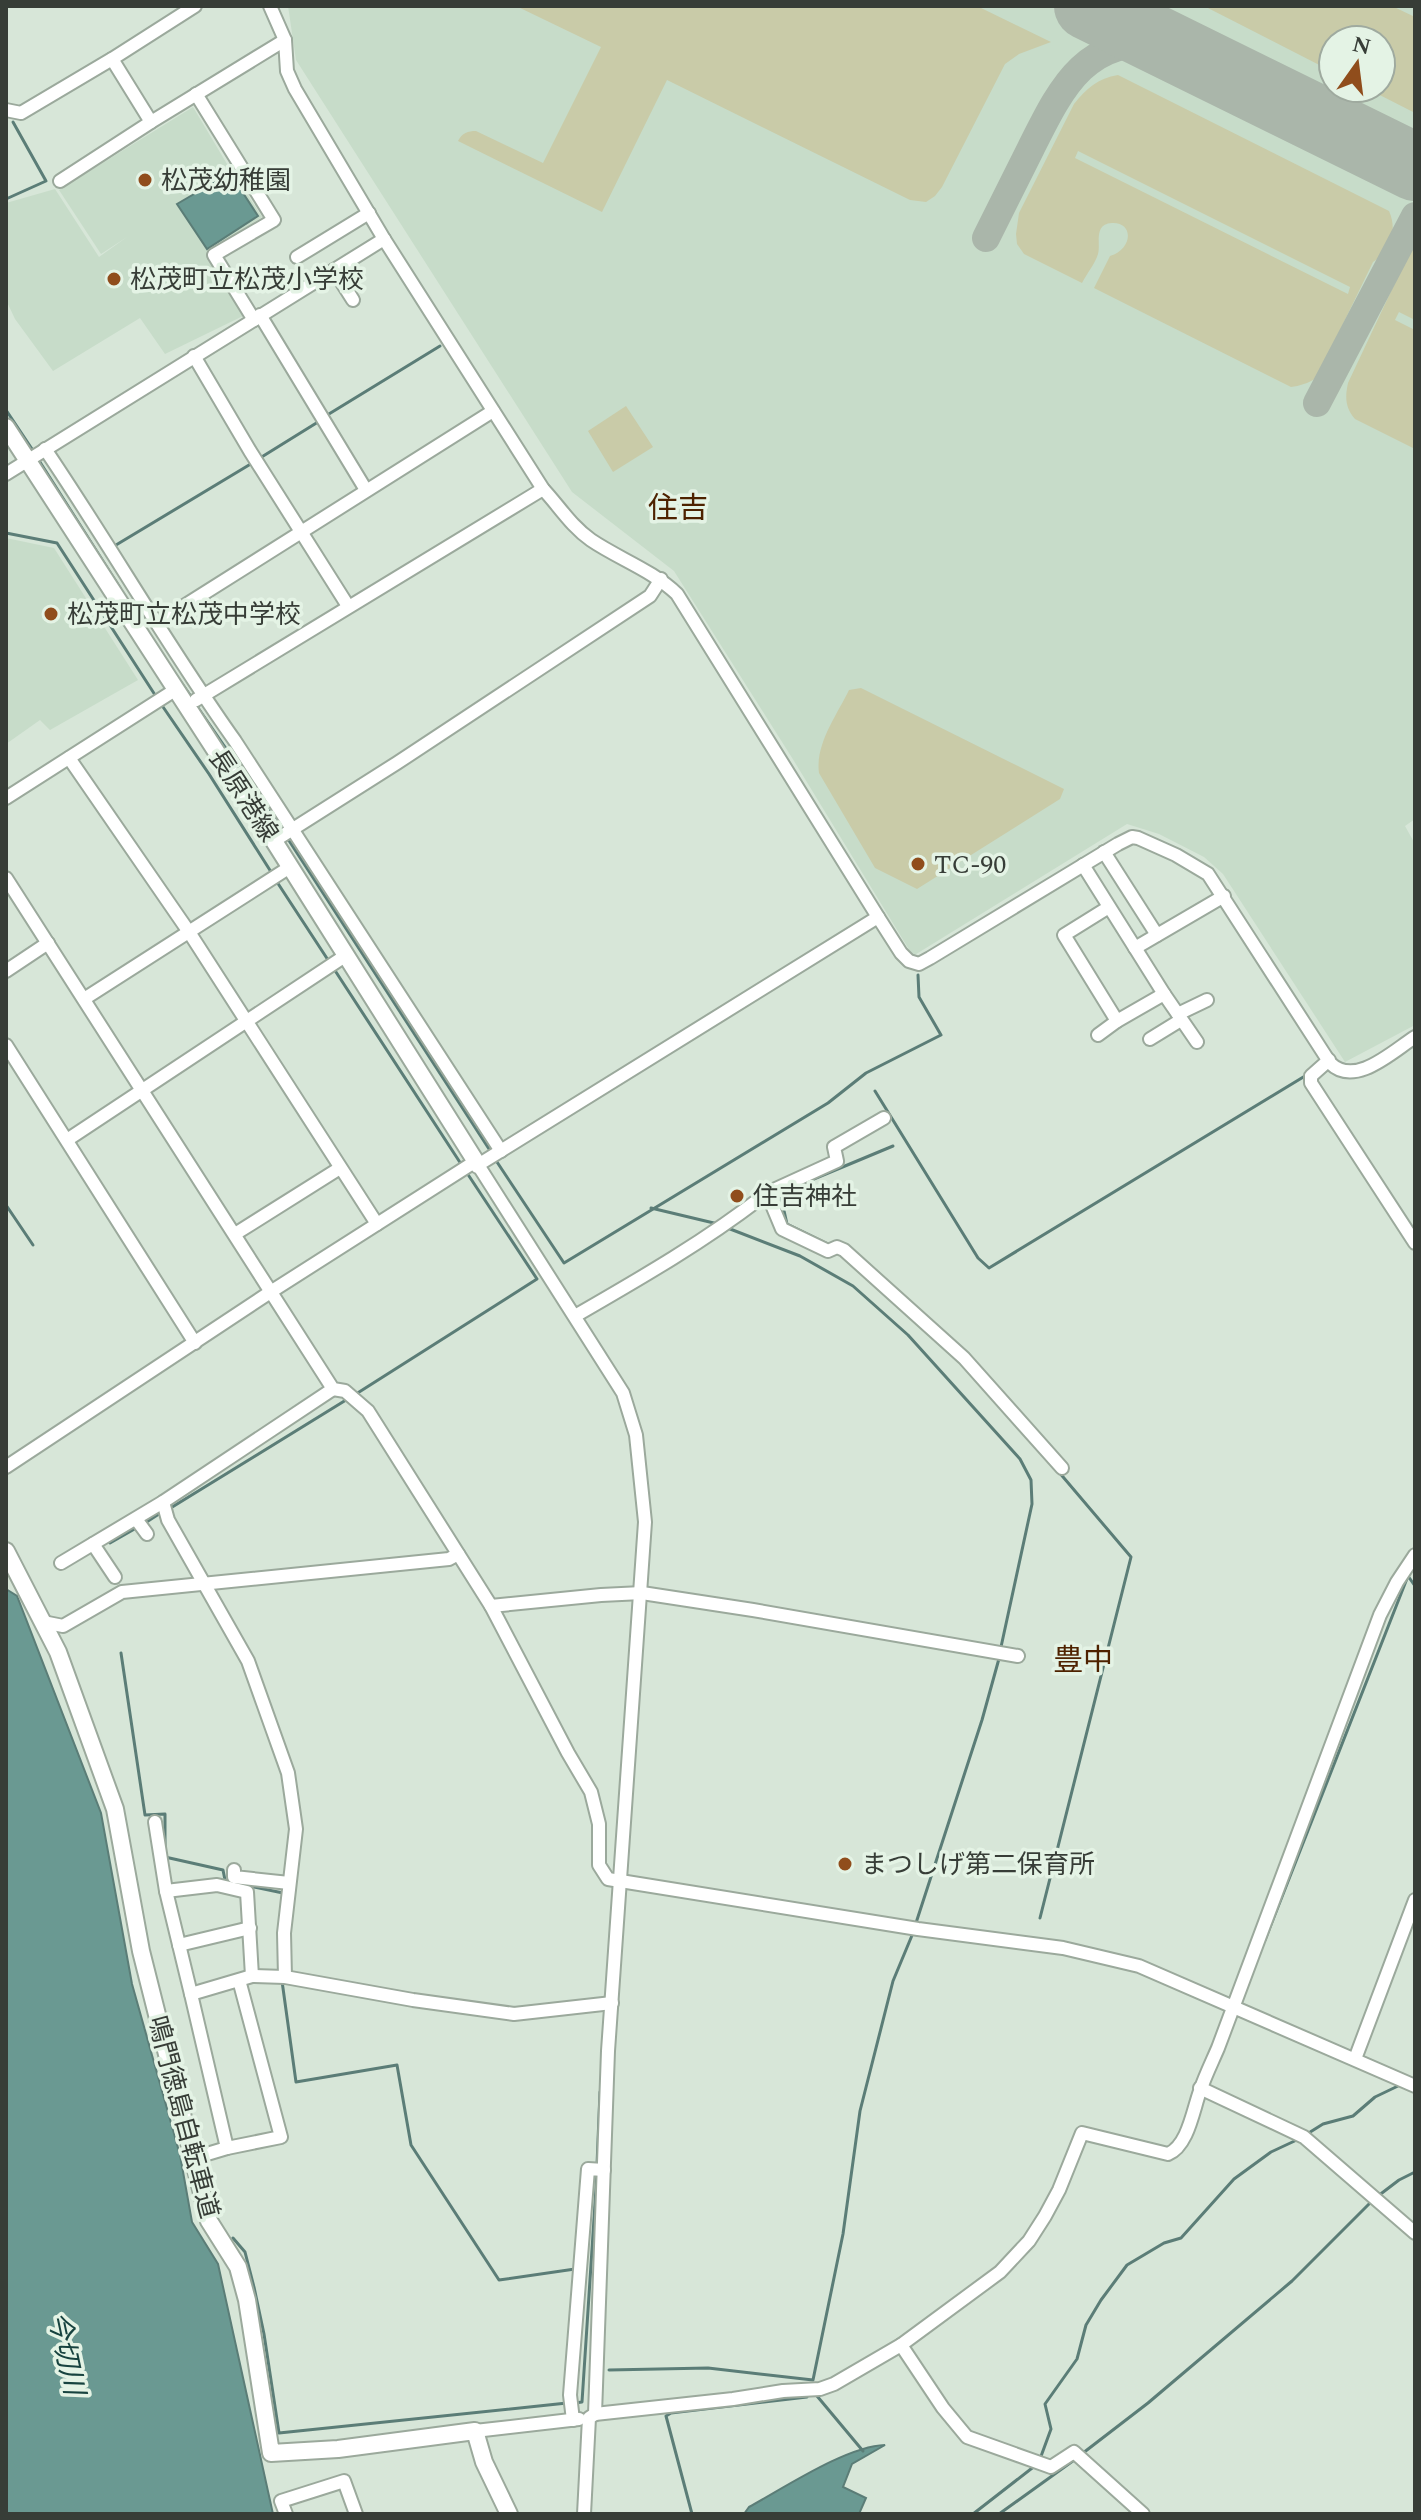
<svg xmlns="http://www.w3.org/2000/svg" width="1421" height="2520" font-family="Spectral,'Noto Sans JP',serif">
	<rect width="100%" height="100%" fill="#d7e6d8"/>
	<!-- built -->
	<g fill="#c7dcc9" fill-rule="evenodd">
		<path d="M288,6H1415V819L1405,826L1415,844V1025L1345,1062L1223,874L1204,857L1159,834L1127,824L913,956L794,761L674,571L572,492L296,60ZM1333,40H1381V88H1333Z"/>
		<path d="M193,107L230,169L195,191L232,171L262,217L207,254L243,316L165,354L140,318L53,371L15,319L6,300V203L55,189L99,257L127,237L101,254L59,190Z"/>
		<path d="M6,538L54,548L138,680L50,730L40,720L6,744Z"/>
	</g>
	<!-- green -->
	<g fill="#c9cba8" fill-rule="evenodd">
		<path d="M516,6H977L1051,42L1019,54L1005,64L942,187L935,196L926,202L910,200L667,80L602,212L458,141C462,133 468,131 476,131L543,163L601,47Z"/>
		<path d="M1204,6H1392L1415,17V113L1366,88H1381V40H1333V72Z"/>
		<path d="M1118,75L1389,211C1398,231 1390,251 1373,262L1328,355C1328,376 1308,385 1291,387L1094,288L1110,256C1133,249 1134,222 1112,223C1093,224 1101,244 1098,254C1095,264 1087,273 1082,283L1024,254L1017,244L1016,234L1019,213L1074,104C1086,89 1098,78 1118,75ZM1078,151L1350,287L1348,294L1075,158Z"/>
		<path d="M1415,245V320L1399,312L1395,320L1415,330V449L1355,419C1345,408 1345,397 1348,383L1409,253Z"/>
		<path d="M626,406L653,447L613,472L588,431Z"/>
		<path d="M861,688L1064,789L1060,799L917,889L875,868L819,773C815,744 837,715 849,690Z"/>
	</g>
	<!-- water -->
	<g fill="#6a9992" stroke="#5b7d77" stroke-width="2">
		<path d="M230,173L258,216L207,249L177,204Z"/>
		<path d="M6,1589L17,1596L101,1813L132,1984L180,2155L192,2222L218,2264L273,2514H6Z"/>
		<path d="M885,2445L852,2464L843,2487L866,2498L859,2514H744L749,2507C784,2488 847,2446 885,2445Z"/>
	</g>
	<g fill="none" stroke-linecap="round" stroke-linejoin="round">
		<!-- stream -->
		<g stroke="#5b7d77" stroke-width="3">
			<path d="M6,199L46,181L13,122"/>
			<path d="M6,410L34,452"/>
			<path d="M324,417L440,346"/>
			<path d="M260,458L318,422"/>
			<path d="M38,459L120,588"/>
			<path d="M6,533L57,543L157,698"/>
			<path d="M116,545L254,462"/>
			<path d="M169,665L192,698"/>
			<path d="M161,704L209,774L273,875"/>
			<path d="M196,705L282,830"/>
			<path d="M286,836L491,1152"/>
			<path d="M277,882L330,963"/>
			<path d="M334,969L463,1167"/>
			<path d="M875,1091L978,1258L989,1268L1305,1076"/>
			<path d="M495,1159L564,1263L828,1103L866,1073L941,1035L919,997L918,975"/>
			<path d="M797,1186L893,1146"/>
			<path d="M783,1192L780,1193L787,1224L832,1246"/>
			<path d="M6,1205L33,1245"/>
			<path d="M651,1208L718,1224"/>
			<path d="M725,1227L800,1256L853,1286L908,1335L1020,1459L1031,1480L1032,1504L1001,1647"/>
			<path d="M356,1394L537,1279L467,1173"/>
			<path d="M169,1509L346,1400"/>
			<path d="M145,1523L162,1512"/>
			<path d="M110,1543L138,1527"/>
			<path d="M121,1653L145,1815L165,1814V1857L223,1870L225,1880L233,1882"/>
			<path d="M240,1884L283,1893"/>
			<path d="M1040,1918L1131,1557L1058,1471"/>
			<path d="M915,1926L982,1720L1000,1655"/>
			<path d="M1265,1940L1408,1576L1415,1586"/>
			<path d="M282,1981L296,2082L397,2065L411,2145L499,2280L575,2269"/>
			<path d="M1307,2134L1323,2124L1353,2116L1375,2097L1398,2086"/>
			<path d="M597,2165L600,2092"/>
			<path d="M1378,2196L1399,2180L1415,2172"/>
			<path d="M233,2238L245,2252L254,2287L264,2334L279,2433L567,2403"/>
			<path d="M609,2370L708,2368L813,2380L843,2234L860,2111L893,1981L913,1933"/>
			<path d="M817,2396L863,2451"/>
			<path d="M575,2403L582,2402L597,2173"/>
			<path d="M1083,2453L1148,2403L1292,2281L1372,2201"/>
			<path d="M1040,2459L1051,2429L1045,2404L1077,2359L1086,2325L1101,2300L1127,2265L1164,2243L1181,2238L1234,2179L1271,2152L1301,2138"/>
			<path d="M692,2514L666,2416L671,2413L807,2397"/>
			<path d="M973,2514L1036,2465"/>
			<path d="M999,2514L1077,2458"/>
		</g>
		<!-- taxiway -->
		<g stroke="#aab6aa" stroke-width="28">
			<path d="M986,238C1001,208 1016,178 1031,148C1062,86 1086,35 1167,44L1151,26L1142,6"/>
			<path d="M1317,403L1415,216"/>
		</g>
		<!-- runway -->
		<path stroke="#aab6aa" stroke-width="68" d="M1088,6L1415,167"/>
		<defs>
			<g id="minor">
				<path d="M270,6L285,40L287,71L295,89L384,239L543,489C559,506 571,526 591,540C619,559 652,570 677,594L878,917L901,953L909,961L919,964L930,958L1118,844L1132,837L1138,838L1176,855L1208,874L1330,1063C1355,1088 1393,1051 1415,1037"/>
				<path d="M112,59L151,122"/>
				<path d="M196,94L274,220L214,255L254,320"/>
				<path d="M6,110L21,113L112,59L195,6"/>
				<path d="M60,181L151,122L285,40"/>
				<path d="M297,257L369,213"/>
				<path d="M334,270L353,300"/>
				<path d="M260,315L366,490"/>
				<path d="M194,356L250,451L348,606"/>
				<path d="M45,449C110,545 168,647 235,741L501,1151"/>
				<path d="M6,474L384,239"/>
				<path d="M157,623L493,411"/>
				<path d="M196,700L543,489"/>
				<path d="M69,758L189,932L377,1224"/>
				<path d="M6,798L175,690"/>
				<path d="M274,841L397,763L650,596L661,579"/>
				<path d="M1104,852L1157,935"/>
				<path d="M1083,865L1164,994L1117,1021L1064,935L1109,907"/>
				<path d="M6,878L333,1389L345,1391L368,1411L491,1606L568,1753L591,1792L599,1824V1865L608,1879L918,1929L1063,1948L1139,1966L1415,2086"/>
				<path d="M1135,948L1224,896"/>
				<path d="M6,971L48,943"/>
				<path d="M1164,994L1197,1042"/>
				<path d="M84,999L290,867"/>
				<path d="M1178,1014L1207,1000"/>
				<path d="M1098,1035L1117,1021"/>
				<path d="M1150,1039L1181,1020"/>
				<path d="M6,1045L195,1343"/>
				<path d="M1329,1060L1311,1076V1083L1415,1243"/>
				<path d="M67,1140L345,956"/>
				<path d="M767,1193L837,1161L834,1147L884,1118"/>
				<path d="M235,1234L340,1168"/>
				<path d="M575,1316C641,1278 707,1240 767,1193L782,1229L828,1251L837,1247L844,1250L964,1358L1062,1468"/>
				<path d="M6,1467L272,1291L476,1161"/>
				<path d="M163,1502L168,1520L248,1661L288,1773L296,1829L284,1933L285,1977"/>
				<path d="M136,1519L147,1534"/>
				<path d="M93,1544L115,1577"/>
				<path d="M61,1563L163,1502L333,1389"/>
				<path d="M491,1606L601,1595L642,1593L753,1610L1018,1656"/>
				<path d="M43,1622L63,1626L122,1592L449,1559L458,1554"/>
				<path d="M155,1822L166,1891L191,1994"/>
				<path d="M234,1870V1877L289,1883"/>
				<path d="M166,1891L217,1885L247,1892L252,1976"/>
				<path d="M179,1945L250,1928"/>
				<path d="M239,1980L281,2137L227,2148L191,1994L252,1976L285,1977L413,2000L514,2014L612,2003"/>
				<path d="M1355,2059L1415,1900"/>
				<path d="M1200,2088L1304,2137L1415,2233"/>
				<path d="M207,2154L227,2148"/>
				<path d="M901,2345L943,2408L967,2437L1051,2467L1074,2452L1143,2514"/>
				<path d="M595,2414L733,2399L783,2391L820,2389L834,2384L901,2345L1000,2272L1029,2241L1045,2216L1059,2190L1082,2133L1168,2154C1188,2146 1193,2110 1200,2091C1205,2076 1212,2062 1218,2048L1380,1615L1397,1582L1415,1555"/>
				<path d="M573,2420L570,2395L588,2169L604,2170"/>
				<path d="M475,2431L579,2419"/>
				<path d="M286,2514L281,2501L344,2481L356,2514"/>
				<path d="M584,2514L589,2418L595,2414L608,2051L645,1522L636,1435L623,1393L478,1165L878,917"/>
			</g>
			<g id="major">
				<path d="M6,427L267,830L478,1165"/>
				<path d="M6,1551L58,1652L115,1809L141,1951L209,2221L238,2267L247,2300L271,2453L338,2449L475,2431L484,2462L509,2514"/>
			</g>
		</defs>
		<!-- minor casing -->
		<use href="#minor" stroke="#9ba99c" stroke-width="16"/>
		<!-- major casing -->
		<use href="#major" stroke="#9ba99c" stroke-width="20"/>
		<!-- minor -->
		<use href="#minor" stroke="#fff" stroke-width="12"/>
		<!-- major -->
		<use href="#major" stroke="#fff" stroke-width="16"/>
	</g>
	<!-- markers -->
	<g fill="#904d1c" stroke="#e4f3e5" stroke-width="3">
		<circle cx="145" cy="180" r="8"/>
		<circle cx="114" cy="279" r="8"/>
		<circle cx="51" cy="614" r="8"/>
		<circle cx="918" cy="864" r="8"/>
		<circle cx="737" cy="1196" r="8"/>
		<circle cx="845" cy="1864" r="8"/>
	</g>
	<g text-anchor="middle" stroke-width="7" stroke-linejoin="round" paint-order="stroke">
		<!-- poi labels -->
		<g font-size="26" fill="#373d37" stroke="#e4f3e5" text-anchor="start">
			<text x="161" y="189">松茂幼稚園</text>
			<text x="130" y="288">松茂町立松茂小学校</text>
			<text x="67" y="623">松茂町立松茂中学校</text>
			<text x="934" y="873">TC-90</text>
			<text x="753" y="1205">住吉神社</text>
			<text x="861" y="1873">まつしげ第二保育所</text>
		</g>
		<!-- street labels -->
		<g font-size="26" fill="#373d37" stroke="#e4f3e5">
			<text transform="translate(244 795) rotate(57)" y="9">長原港線</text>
			<text transform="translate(184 2117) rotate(75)" y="9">鳴門徳島自転車道</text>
		</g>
		<!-- water labels -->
		<g font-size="28" font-style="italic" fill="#17433f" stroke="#e4f3e5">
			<text transform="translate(67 2353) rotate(78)" y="10">今切川</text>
		</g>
		<!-- quarter labels -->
		<g font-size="30" fill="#4e2200" stroke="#e4f3e5">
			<text x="678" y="518">住吉</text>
			<text x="1083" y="1670">豊中</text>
		</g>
	</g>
	<!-- border -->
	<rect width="1421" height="2520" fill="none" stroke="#373d37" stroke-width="16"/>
	<!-- north arrow -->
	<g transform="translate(1357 64) rotate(14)"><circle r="38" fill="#e4f3e5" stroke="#9faa9f" stroke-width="2"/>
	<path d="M0-6L14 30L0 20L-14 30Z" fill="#904d1c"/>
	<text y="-12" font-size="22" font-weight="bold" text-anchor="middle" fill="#373d37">N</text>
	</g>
</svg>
